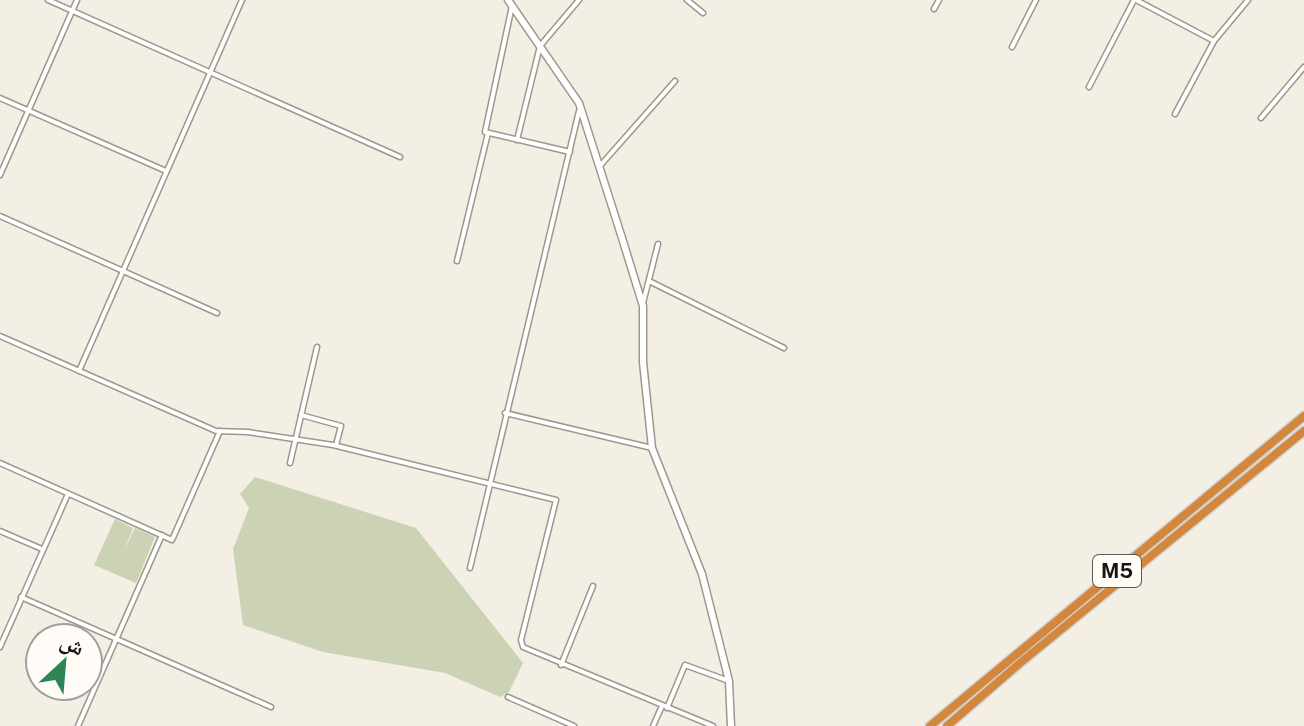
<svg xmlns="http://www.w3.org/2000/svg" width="1304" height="726" font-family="'Public Sans','Noto Naskh Arabic',sans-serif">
	<rect width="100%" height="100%" fill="#f4efe5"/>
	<!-- green -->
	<g fill="#ccd3b4">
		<path d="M255,477L416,528L523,663L509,692L500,697L445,673L323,652L243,625L233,549L249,508L240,494Z"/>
		<path d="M115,519L133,528L124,551L135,528L155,537L136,583L94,565Z"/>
	</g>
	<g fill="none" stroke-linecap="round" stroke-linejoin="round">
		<defs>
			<g id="minor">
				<path d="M48,0L400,157"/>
				<path d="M687,0L703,13"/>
				<path d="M1136,0L1214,41"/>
				<path d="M512,6L485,132L570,152"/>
				<path d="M934,9L939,0"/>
				<path d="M1012,47L1036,0"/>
				<path d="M1089,87L1134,0"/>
				<path d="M0,98L166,171"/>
				<path d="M1175,114L1214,41L1248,0"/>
				<path d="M1261,118L1304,67"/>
				<path d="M517,140L540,46L579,0"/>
				<path d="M599,167L675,81"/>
				<path d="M0,175L77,0"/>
				<path d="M0,216L217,313"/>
				<path d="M457,261L488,133"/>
				<path d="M651,282L784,348"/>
				<path d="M643,303L658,244"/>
				<path d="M0,336L216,431L248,432L333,445L556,500L521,640L523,647L713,726"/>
				<path d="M79,371L242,0"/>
				<path d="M505,413L652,448"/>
				<path d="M301,415L341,426L336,445"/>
				<path d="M0,463L172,540L220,431"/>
				<path d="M290,463L317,347"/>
				<path d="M0,531L42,549"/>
				<path d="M470,568L579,111"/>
				<path d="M21,597L271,707"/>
				<path d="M0,647L68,494"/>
				<path d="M561,665L593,586"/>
				<path d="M508,697L574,726"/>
				<path d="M667,708L685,665L729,681"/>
				<path d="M78,726L162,535"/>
				<path d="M653,726L662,706"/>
			</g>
			<path id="tertiary" d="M508,0L579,103L622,238L643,306V362L652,448L702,574L729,681L731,726"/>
			<g id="motorway">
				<path d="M930,726L1304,416"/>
				<path d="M947,726L1020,663L1304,431"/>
			</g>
		</defs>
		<!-- minor casing -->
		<use href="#minor" stroke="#9d988e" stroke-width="7"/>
		<!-- tertiary casing -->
		<use href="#tertiary" stroke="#9d988e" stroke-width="9"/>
		<!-- motorway casing -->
		<use href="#motorway" stroke="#d1d0cf" stroke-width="11"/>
		<!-- minor -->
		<use href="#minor" stroke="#fff" stroke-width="4"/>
		<!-- tertiary -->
		<use href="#tertiary" stroke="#fff" stroke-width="6"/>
		<!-- motorway -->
		<use href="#motorway" stroke="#d3873d" stroke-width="8"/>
	</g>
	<g text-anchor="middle" stroke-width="7" stroke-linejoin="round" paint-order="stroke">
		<!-- shield labels -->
		<rect fill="#fffcf8" stroke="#5d5a56" stroke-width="2" x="1093" y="555" width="48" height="32" rx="6"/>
		<g font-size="20" font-weight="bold" fill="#171511">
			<text x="1117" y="578">M5</text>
		</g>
	</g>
	<!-- north arrow -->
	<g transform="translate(64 662) rotate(26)"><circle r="38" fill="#fffcf8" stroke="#a2a09c" stroke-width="2"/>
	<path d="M0-6L14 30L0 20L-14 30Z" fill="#2f8457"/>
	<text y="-12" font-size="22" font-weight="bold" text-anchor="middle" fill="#171511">ش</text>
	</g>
</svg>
